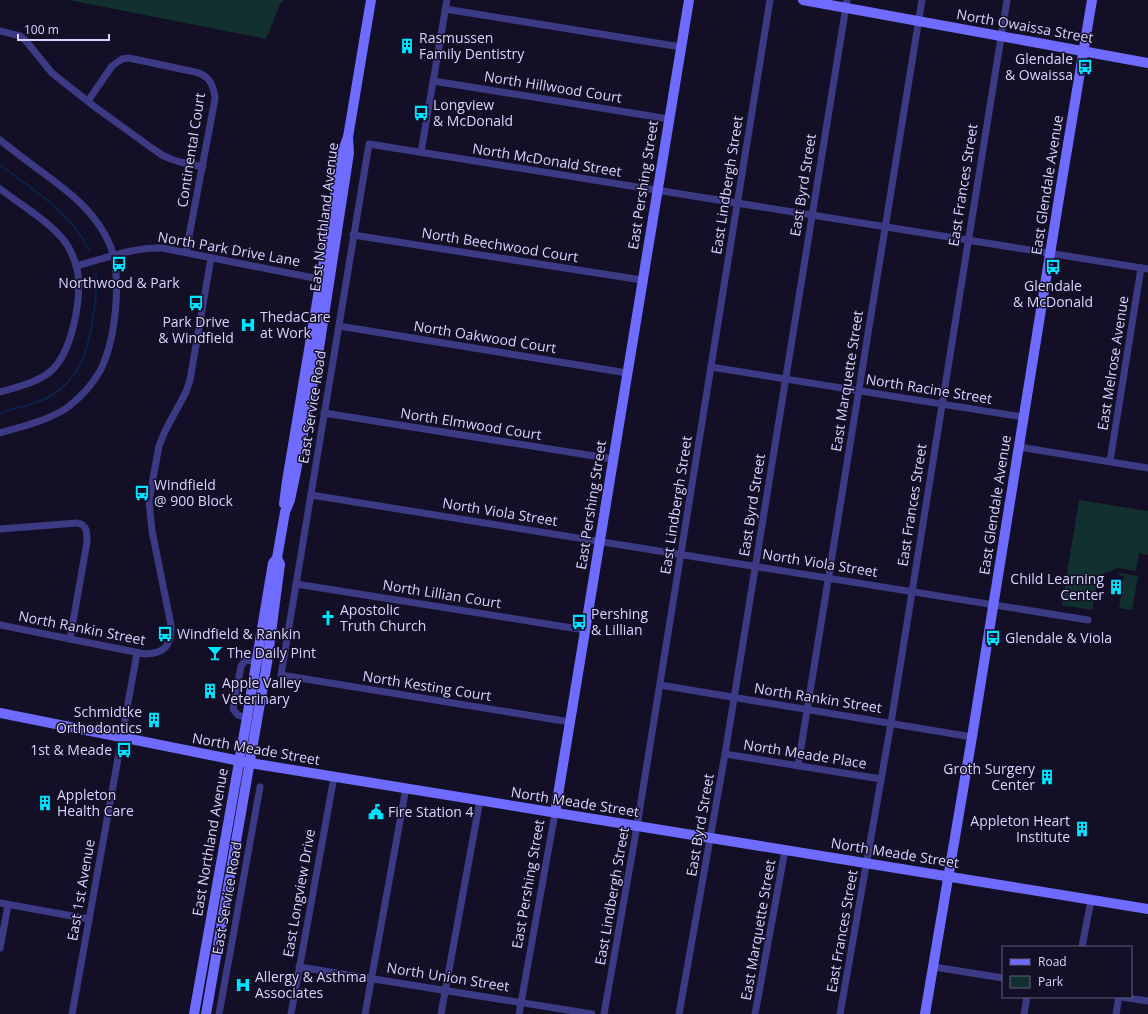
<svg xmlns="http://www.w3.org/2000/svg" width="1148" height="1014" font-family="'Open Sans',sans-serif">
	<rect width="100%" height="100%" fill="#130f26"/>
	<!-- green -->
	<g fill="#12302f">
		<path d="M69,0H284L280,4L266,39Z"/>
		<path d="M1079,500L1148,511V555L1139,553L1136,571L1118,568L1098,576L1092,610L1062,605Z"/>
		<path d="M1119,573L1138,576L1132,610L1119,608L1124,576L1118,575Z"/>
	</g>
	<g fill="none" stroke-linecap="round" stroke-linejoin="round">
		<!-- stream -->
		<g stroke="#0c2248" stroke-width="2">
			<path d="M0,165C33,190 71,212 89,250"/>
			<path d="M0,413C15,408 33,405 47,398C80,380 88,351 93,317C96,302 97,289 96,274"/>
		</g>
		<!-- street -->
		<g stroke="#3d3a85" stroke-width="7">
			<path d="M445,9L681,47"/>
			<path d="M0,31L20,36L26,41L52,73L95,107L149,146L162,155L171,159L180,162L203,167"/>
			<path d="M433,81L669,119"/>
			<path d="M88,101L112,66L122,59L129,58L195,72C209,75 214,85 215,99L186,252"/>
			<path d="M0,140C15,152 31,164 46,175C66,190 85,204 99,225C105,234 112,247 114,258C120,290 115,342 100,371C92,385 81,397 68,407C48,421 23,426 0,433"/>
			<path d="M421,152L447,0"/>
			<path d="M0,189C21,205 57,226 69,248C73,256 77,266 78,274C81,302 72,352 51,371C37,383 17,387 0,392"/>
			<path d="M353,235L642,280"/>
			<path d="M76,266C104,259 133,247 162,248L324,280"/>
			<path d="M339,326L627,373"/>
			<path d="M711,367L1023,417"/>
			<path d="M324,413L613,459"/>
			<path d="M1019,447L1148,468"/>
			<path d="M1110,461L1141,268"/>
			<path d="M311,495L1088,620"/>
			<path d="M0,529L77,523C87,524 87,533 87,542L70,639"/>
			<path d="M296,584L585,630"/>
			<path d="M0,625L145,654C165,654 172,644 171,625L152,531L149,500L159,446L165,431L186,392L190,380L211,258"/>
			<path d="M660,685L972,737"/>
			<path d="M247,718L238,715L233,709L241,666L245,661L247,660L267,663"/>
			<path d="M570,722L281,675L369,144L1148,269"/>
			<path d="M725,754L881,779"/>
			<path d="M798,766L922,0"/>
			<path d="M0,903L89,919"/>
			<path d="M1082,947L1091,900"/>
			<path d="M0,948L8,905"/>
			<path d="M299,967L592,1014"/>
			<path d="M934,967L1003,978"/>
			<path d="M1121,997L1148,1001"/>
			<path d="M72,1014L137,653"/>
			<path d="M219,1014L260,787"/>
			<path d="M291,1014L334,777"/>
			<path d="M365,1014L406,788"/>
			<path d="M441,1014L480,800"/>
			<path d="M519,1014L555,813"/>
			<path d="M604,1014L637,826L770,0"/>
			<path d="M679,1014L725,754L847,0"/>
			<path d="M755,1014L785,850"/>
			<path d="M840,1014L891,723L1007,0"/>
			<path d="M1024,1014L1027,997"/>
			<path d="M1116,1014L1119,997"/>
		</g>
		<!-- secondary -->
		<g stroke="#6f6bff" stroke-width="10">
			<path d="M803,0L1148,63"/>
			<path d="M284,504L287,481L342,153L348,137L371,0"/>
			<path d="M0,713L250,763L1148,909"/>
			<path d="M555,813L689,0"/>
			<path d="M194,1014L247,718L273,563L277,558"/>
			<path d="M206,1014L267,663L280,564L277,558L285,512L290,500L295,476L317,361L349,153L348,137"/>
			<path d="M925,1014L972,737L1060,192L1092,0"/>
		</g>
	</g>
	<!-- icons -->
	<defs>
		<symbol id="building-bare" viewBox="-9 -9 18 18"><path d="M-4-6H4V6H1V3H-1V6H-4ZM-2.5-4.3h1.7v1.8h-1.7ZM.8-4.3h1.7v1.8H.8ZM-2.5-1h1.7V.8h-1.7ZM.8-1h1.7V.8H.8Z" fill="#00e5ff" stroke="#130f26" stroke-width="2.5" paint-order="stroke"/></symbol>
		<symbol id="bus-bare" viewBox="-9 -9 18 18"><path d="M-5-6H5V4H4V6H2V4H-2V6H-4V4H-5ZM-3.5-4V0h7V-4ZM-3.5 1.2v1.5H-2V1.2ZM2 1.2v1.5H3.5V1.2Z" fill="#00e5ff" stroke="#130f26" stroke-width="2.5" paint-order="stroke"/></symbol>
		<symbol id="hospital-bare" viewBox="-9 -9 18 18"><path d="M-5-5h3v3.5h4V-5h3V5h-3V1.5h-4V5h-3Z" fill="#00e5ff" stroke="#130f26" stroke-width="2.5" paint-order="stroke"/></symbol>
		<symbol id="church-bare" viewBox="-9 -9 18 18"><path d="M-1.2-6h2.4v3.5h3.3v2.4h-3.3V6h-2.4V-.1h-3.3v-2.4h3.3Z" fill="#00e5ff" stroke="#130f26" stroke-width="2.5" paint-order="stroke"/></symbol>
		<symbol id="bar-bare" viewBox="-9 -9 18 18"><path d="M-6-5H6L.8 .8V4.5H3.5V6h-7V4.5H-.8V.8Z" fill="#00e5ff" stroke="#130f26" stroke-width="2.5" paint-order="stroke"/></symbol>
		<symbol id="civic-bare" viewBox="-9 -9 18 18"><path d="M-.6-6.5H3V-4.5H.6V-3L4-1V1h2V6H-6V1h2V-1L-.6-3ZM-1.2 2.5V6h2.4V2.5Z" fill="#00e5ff" stroke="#130f26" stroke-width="2.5" paint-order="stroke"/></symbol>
	</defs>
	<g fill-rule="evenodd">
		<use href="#building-bare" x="396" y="35" width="22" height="22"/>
		<use href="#bus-bare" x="1074" y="56" width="22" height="22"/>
		<use href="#bus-bare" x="410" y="102" width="22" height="22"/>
		<use href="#bus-bare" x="108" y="253" width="22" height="22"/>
		<use href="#bus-bare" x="1042" y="256" width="22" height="22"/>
		<use href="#bus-bare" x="185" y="292" width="22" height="22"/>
		<use href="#hospital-bare" x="237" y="314" width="22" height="22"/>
		<use href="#bus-bare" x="131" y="482" width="22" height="22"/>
		<use href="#building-bare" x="1105" y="576" width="22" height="22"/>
		<use href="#church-bare" x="317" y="607" width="22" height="22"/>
		<use href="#bus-bare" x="568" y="611" width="22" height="22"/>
		<use href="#bus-bare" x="154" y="623" width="22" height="22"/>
		<use href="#bus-bare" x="982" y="627" width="22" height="22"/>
		<use href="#bar-bare" x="204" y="642" width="22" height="22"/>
		<use href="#building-bare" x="199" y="680" width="22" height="22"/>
		<use href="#building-bare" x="143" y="709" width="22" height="22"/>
		<use href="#bus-bare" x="113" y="739" width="22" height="22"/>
		<use href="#building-bare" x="1036" y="766" width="22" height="22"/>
		<use href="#building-bare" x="34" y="792" width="22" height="22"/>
		<use href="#civic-bare" x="365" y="801" width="22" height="22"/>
		<use href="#building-bare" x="1071" y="818" width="22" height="22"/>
		<use href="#hospital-bare" x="232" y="974" width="22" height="22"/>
	</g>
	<g text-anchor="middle" stroke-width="3" stroke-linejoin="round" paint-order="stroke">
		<!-- street labels -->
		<g font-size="14" fill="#d9d4ff" stroke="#130f26">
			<text transform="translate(1025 26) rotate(10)" y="5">North Owaissa Street</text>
			<text transform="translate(553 87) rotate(9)" y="5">North Hillwood Court</text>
			<text transform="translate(191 150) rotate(-81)" y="5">Continental Court</text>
			<text transform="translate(547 160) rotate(9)" y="5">North McDonald Street</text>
			<text transform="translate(643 185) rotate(-81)" y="5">East Pershing Street</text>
			<text transform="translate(727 185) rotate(-81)" y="5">East Lindbergh Street</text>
			<text transform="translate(803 185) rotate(-81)" y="5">East Byrd Street</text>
			<text transform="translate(963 185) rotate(-81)" y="5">East Frances Street</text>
			<text transform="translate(1047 185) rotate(-81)" y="5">East Glendale Avenue</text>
			<text transform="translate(324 217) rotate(-83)" y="5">East Northland Avenue</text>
			<text transform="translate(500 245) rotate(9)" y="5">North Beechwood Court</text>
			<text transform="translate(229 249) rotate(10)" y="5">North Park Drive Lane</text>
			<text transform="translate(485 337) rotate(9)" y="5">North Oakwood Court</text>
			<text transform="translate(1113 363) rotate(-81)" y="5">East Melrose Avenue</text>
			<text transform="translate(847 381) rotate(-81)" y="5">East Marquette Street</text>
			<text transform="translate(929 389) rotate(9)" y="5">North Racine Street</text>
			<text transform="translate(312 407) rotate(-81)" y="5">East Service Road</text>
			<text transform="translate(471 424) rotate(9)" y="5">North Elmwood Court</text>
			<text transform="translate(591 505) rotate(-81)" y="5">East Pershing Street</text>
			<text transform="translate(676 505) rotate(-81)" y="5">East Lindbergh Street</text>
			<text transform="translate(752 505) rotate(-81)" y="5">East Byrd Street</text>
			<text transform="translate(912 505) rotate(-81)" y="5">East Frances Street</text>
			<text transform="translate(995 505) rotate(-81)" y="5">East Glendale Avenue</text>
			<text transform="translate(500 512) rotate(9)" y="5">North Viola Street</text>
			<text transform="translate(820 563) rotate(9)" y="5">North Viola Street</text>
			<text transform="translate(442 594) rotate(9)" y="5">North Lillian Court</text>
			<text transform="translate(82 628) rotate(11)" y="5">North Rankin Street</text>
			<text transform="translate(427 686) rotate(9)" y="5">North Kesting Court</text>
			<text transform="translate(818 698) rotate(9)" y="5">North Rankin Street</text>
			<text transform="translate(256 749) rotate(10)" y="5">North Meade Street</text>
			<text transform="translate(805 754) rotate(9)" y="5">North Meade Place</text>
			<text transform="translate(575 802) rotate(9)" y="5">North Meade Street</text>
			<text transform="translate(700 825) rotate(-80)" y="5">East Byrd Street</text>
			<text transform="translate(210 842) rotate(-80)" y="5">East Northland Avenue</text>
			<text transform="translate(895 853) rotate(9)" y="5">North Meade Street</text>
			<text transform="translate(528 884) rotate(-80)" y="5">East Pershing Street</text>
			<text transform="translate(81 890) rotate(-80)" y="5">East 1st Avenue</text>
			<text transform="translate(299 893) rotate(-80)" y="5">East Longview Drive</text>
			<text transform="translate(612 896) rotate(-80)" y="5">East Lindbergh Street</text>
			<text transform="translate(227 898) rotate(-80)" y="5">East Service Road</text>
			<text transform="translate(758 930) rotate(-80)" y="5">East Marquette Street</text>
			<text transform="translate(842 931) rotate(-80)" y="5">East Frances Street</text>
			<text transform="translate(448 977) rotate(9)" y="5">North Union Street</text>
		</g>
		<!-- poi labels -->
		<g font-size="14" fill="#d9d4ff" stroke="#130f26" text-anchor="start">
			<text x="419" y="43">Rasmussen<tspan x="419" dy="16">Family Dentistry</tspan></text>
			<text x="1073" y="64" text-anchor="end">Glendale<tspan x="1073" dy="16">&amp; Owaissa</tspan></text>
			<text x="433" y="110">Longview<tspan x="433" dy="16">&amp; McDonald</tspan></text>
			<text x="119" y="288" text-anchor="middle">Northwood &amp; Park</text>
			<text x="1053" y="291" text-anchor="middle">Glendale<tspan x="1053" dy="16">&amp; McDonald</tspan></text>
			<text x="260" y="322">ThedaCare<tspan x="260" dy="16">at Work</tspan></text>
			<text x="196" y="327" text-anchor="middle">Park Drive<tspan x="196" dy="16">&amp; Windfield</tspan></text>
			<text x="154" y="490">Windfield<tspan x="154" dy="16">@ 900 Block</tspan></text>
			<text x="1104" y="584" text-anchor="end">Child Learning<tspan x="1104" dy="16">Center</tspan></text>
			<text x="340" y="615">Apostolic<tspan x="340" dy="16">Truth Church</tspan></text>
			<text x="591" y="619">Pershing<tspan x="591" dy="16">&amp; Lillian</tspan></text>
			<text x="177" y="639">Windfield &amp; Rankin</text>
			<text x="1005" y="643">Glendale &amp; Viola</text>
			<text x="227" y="658">The Daily Pint</text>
			<text x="222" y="688">Apple Valley<tspan x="222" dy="16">Veterinary</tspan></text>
			<text x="142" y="717" text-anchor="end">Schmidtke<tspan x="142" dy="16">Orthodontics</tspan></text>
			<text x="112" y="755" text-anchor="end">1st &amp; Meade</text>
			<text x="1035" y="774" text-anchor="end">Groth Surgery<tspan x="1035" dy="16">Center</tspan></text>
			<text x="57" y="800">Appleton<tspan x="57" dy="16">Health Care</tspan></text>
			<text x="388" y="817">Fire Station 4</text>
			<text x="1070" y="826" text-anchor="end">Appleton Heart<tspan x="1070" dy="16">Institute</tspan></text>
			<text x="255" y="982">Allergy &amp; Asthma<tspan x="255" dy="16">Associates</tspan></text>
		</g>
	</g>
	<!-- legend -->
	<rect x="1002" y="946" width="130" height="52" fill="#130f26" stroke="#625e7d"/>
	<rect x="1010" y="959" width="20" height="6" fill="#6f6bff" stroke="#625e7d"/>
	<text x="1038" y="966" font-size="12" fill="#d9d4ff">Road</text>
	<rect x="1010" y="976" width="20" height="12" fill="#12302f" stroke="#625e7d"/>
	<text x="1038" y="986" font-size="12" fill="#d9d4ff">Park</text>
	<!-- scale -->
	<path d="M18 34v6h91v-6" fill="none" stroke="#d9d4ff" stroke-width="2"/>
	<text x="24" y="34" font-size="12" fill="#d9d4ff" stroke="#130f26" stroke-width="3" paint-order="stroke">100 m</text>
</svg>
